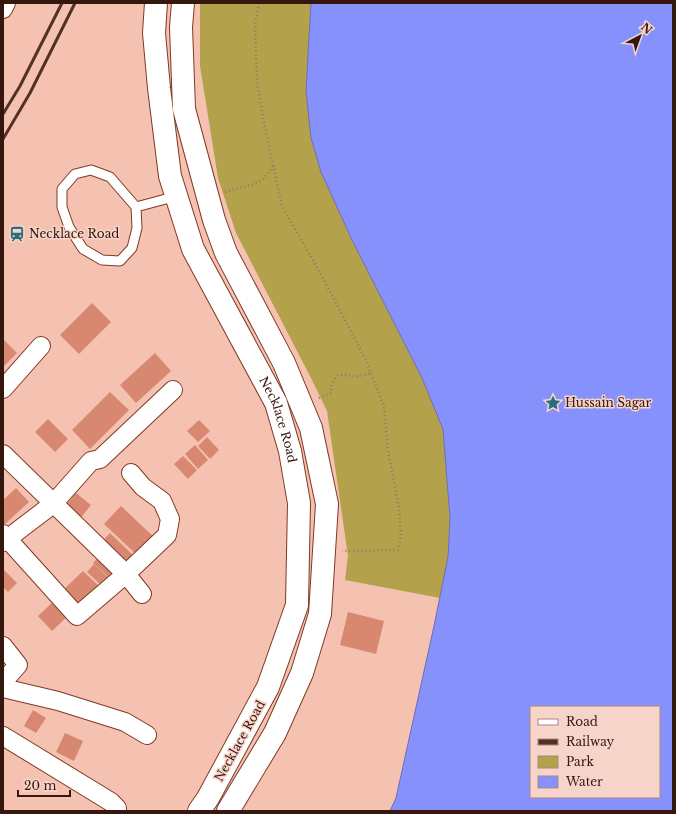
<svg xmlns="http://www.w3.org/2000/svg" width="676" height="814" font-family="'Libre Baskerville',serif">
	<rect width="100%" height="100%" fill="#f5c2b2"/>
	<!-- green -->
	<path fill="#b3a14b" d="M200,3H311L306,91L311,138L321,172L352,240L422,378L443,429L450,518L448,557L440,598L345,580L348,556L327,411L312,380L236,233L218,178L200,66Z"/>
	<!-- water -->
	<path fill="#8791fb" stroke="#6f6cb4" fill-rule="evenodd" d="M311,3H673V811H390L396,798L434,626L448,557L450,518L443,429L422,378L352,240L321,172L311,138L306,91ZM531,707H659V797H531Z"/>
	<!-- building -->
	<g fill="#d88870">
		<path d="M92,303L111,322L79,354L60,335Z"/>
		<path d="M3,339L17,353L3,367Z"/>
		<path d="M155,353L171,371L136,403L120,385Z"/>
		<path d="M110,392L129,410L90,449L72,430Z"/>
		<path d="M48,419L68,439L55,452L35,432Z"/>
		<path d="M199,420L210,431L198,442L187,431Z"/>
		<path d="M207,437L219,450L210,459L198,446Z"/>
		<path d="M195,445L208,460L198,469L185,454Z"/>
		<path d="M183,456L197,470L188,479L174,464Z"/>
		<path d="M16,488L29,502L4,525L3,500Z"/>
		<path d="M76,493L91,505L79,520L64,508Z"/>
		<path d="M121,506L156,539L139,557L104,524Z"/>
		<path d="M110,533L134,556L123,568L99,545Z"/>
		<path d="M101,554L119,571L111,579L93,563Z"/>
		<path d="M94,564L110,579L103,587L87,572Z"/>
		<path d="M3,569L17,583L8,592L3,587Z"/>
		<path d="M83,571L100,587L76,609L60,593Z"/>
		<path d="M56,599L70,614L52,631L38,616Z"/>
		<path d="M348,612L384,621L376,654L340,645Z"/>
		<path d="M33,710L46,718L36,733L24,726Z"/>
		<path d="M65,733L83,741L74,761L56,752Z"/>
	</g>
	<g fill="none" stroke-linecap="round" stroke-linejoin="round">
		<defs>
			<path id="lane" d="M136,207L137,228L132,248L120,261L102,260L83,249L69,227L62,207V189L75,174L91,170L110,177L136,207L177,196"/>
			<g id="street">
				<path d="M3,9L6,3"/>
				<path d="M3,389L41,346"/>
				<path d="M3,454L126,574L142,594"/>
				<path d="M3,534L77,616L126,574L167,535L170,519L162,501L143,487L131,473"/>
				<path d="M3,542L53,504L91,461L100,459L173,390"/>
				<path d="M3,646L18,665L3,682"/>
				<path d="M3,688L58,701L125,722L147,735"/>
				<path d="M3,736L111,802L117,808V811"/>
			</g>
			<g id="secondary">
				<path id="s1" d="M156,3L154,33L159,88L170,176L193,249L276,403L290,451L299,503L297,605L268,687L208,798L199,811"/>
				<path d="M183,3L181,27L184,109L214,220L226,253L284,363L311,428L327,504L320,614L302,673L275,733L228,811"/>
			</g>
		</defs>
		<!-- lane casing -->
		<use href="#lane" stroke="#803923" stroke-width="11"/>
		<!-- street casing -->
		<use href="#street" stroke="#803923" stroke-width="20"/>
		<!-- secondary casing -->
		<use href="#secondary" stroke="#803923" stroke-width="24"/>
		<!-- path -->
		<g stroke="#9d7366" stroke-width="2.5" stroke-dasharray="1 3" stroke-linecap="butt">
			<path d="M259,3L255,24L257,81L265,128L282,206L323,278L367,362L384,407L388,451L399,508L401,537L398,550L342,551"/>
			<path d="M225,192L251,185L261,181L274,166"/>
			<path d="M319,398L331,393L332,383L338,375H347L356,377L371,373"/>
		</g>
		<!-- lane -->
		<use href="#lane" stroke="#fff" stroke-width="9"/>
		<!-- street -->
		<use href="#street" stroke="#fff" stroke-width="18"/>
		<!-- secondary -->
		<use href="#secondary" stroke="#fff" stroke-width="22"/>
		<!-- rail -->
		<g stroke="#533127" stroke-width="3">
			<path d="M3,114L20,86L62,3"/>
			<path d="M3,139L30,93L75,3"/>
		</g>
	</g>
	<!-- icons -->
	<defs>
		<symbol id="station-bare" viewBox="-9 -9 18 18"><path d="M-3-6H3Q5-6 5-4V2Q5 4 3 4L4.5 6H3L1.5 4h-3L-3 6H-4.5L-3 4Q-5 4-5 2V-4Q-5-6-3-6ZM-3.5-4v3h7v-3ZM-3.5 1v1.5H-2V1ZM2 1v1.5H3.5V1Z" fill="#296d7e" stroke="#f7d4c9" stroke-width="2.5" paint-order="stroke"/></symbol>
		<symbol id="sight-bare" viewBox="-9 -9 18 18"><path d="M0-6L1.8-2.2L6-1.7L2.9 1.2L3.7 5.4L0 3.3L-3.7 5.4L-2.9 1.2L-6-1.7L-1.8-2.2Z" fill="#296d7e" stroke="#f7d4c9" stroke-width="2.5" paint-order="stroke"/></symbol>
	</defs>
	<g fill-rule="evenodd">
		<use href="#station-bare" x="6" y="223" width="22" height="22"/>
		<use href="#sight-bare" x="542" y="392" width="22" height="22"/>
	</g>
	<g text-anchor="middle" stroke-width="3" stroke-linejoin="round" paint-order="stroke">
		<!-- poi labels -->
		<g font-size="12" fill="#36170e" stroke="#f7d4c9" text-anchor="start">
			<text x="29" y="238">Necklace Road</text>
			<text x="565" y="407">Hussain Sagar</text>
		</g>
		<!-- street labels -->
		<g font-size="12" fill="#36170e" stroke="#f7d4c9">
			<text dy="4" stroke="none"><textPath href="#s1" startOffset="442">Necklace Road</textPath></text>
			<text transform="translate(240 741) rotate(-61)" y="4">Necklace Road</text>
		</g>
	</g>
	<!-- border -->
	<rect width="676" height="814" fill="none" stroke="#36170e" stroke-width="8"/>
	<!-- legend -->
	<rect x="530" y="706" width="130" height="92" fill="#f7d4c9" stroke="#aa887e"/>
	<rect x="538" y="719" width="20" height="6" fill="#ffffff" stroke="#aa887e"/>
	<text x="566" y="726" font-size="12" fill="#36170e">Road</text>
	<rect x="538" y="739" width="20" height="6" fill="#533127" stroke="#aa887e"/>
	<text x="566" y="746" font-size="12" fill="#36170e">Railway</text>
	<rect x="538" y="756" width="20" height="12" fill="#b3a14b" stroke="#aa887e"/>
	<text x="566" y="766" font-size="12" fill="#36170e">Park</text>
	<rect x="538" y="776" width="20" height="12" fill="#8791fb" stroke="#aa887e"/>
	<text x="566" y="786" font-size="12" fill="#36170e">Water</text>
	<!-- north arrow -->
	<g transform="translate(640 36) rotate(41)" stroke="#f7d4c9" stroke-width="3" paint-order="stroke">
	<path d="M0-3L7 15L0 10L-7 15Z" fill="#36170e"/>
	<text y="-6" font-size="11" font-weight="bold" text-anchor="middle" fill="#36170e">N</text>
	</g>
	<!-- scale -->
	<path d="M18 790v6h52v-6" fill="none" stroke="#36170e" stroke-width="2"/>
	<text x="24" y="790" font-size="12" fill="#36170e" stroke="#f7d4c9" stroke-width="3" paint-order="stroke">20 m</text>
</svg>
